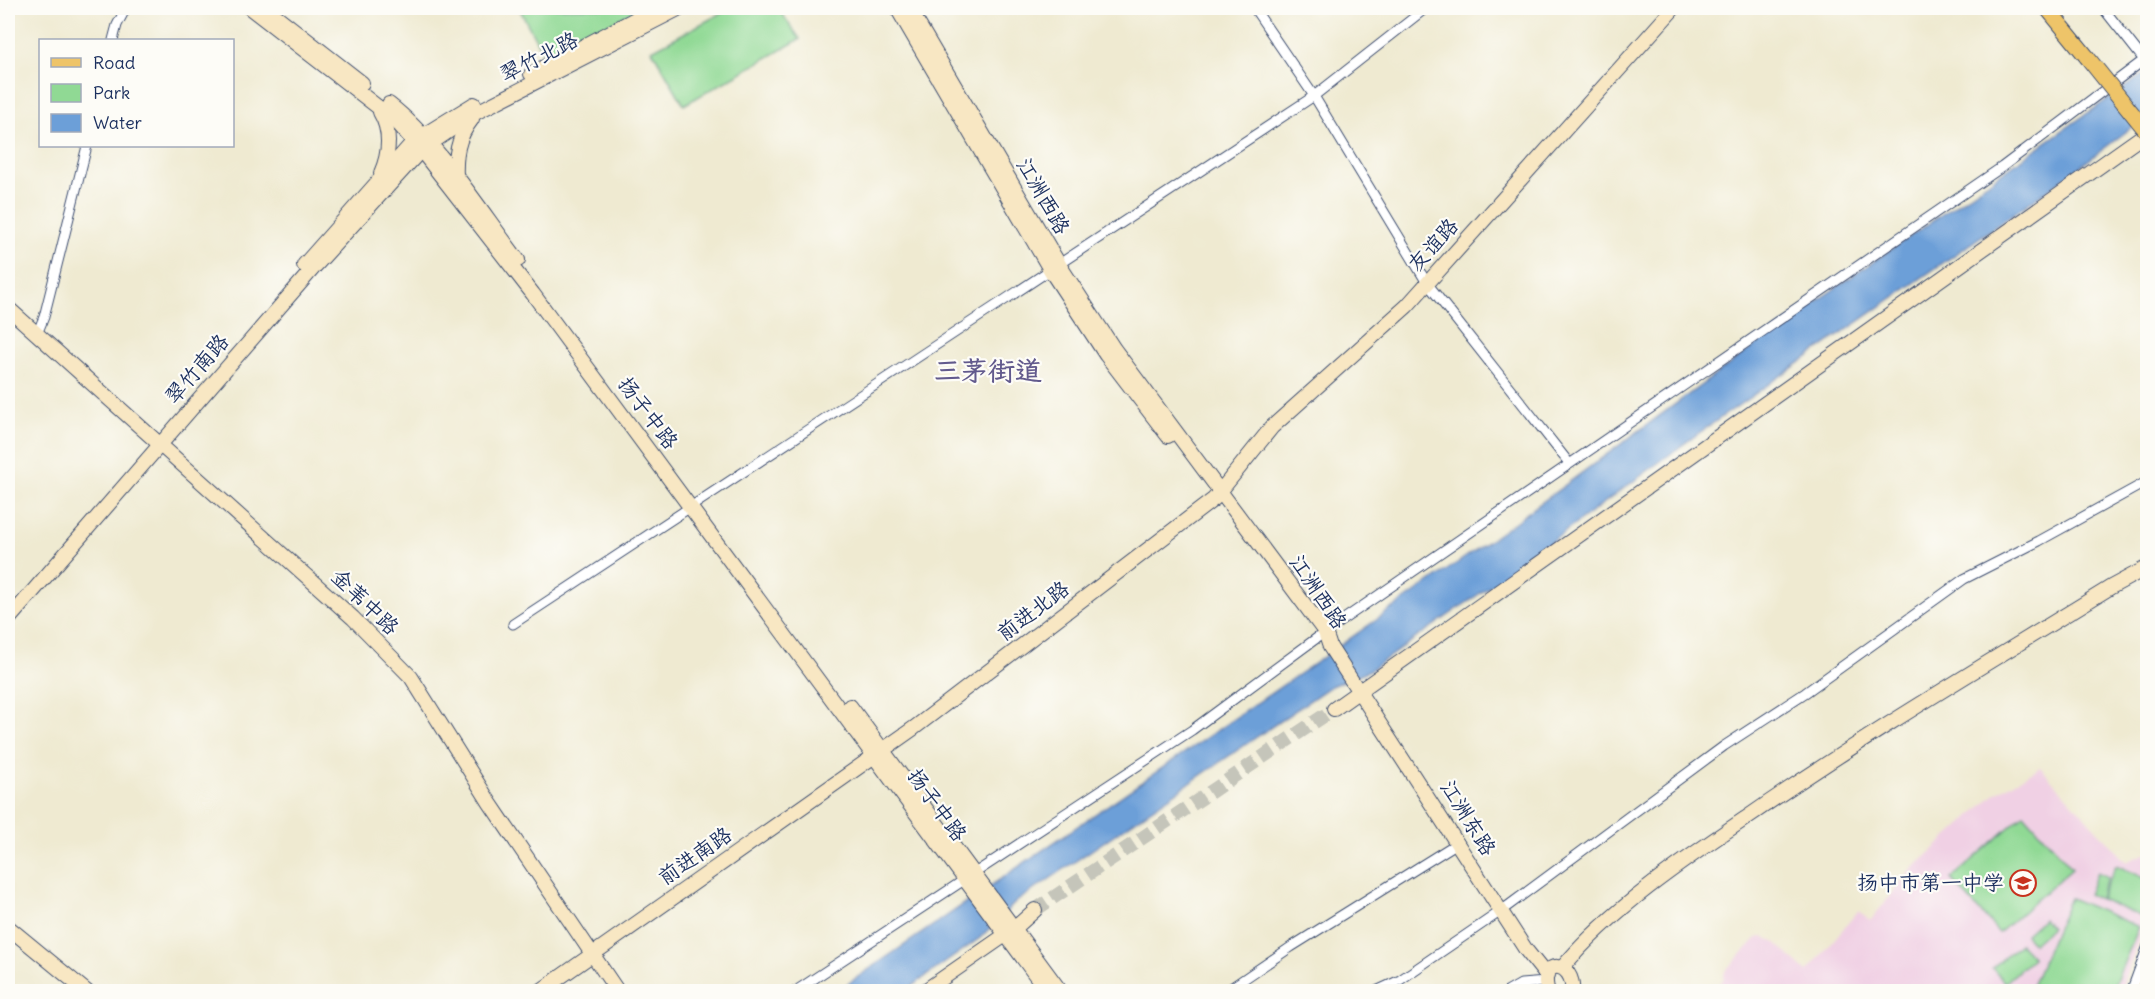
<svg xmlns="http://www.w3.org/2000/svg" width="2155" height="999" font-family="Delius,'LXGW WenKai TC',sans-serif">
	<rect width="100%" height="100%" fill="#fdfcf7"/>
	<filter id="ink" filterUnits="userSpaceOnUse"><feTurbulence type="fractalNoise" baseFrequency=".0167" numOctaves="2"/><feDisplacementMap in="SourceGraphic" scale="12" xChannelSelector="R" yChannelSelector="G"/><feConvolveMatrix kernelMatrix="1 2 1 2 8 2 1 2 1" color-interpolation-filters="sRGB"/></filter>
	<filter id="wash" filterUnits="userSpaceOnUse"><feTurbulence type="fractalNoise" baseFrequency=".008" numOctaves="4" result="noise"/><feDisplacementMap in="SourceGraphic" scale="24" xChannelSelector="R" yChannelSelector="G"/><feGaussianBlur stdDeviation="1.35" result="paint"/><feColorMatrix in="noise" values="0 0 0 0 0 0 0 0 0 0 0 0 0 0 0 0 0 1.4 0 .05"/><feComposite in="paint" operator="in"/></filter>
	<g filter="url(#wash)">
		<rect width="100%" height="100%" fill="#efead1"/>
		<!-- built -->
		<path fill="#f0d0e4" d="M2040,767L2126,862L2147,853V917L2120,991L1711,992L1723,980L1725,971L1757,938L1762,937L1774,941L1807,972L1858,911L1871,920L1910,871L1996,793Z"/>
		<!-- green -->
		<g fill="#90d994" stroke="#568479" stroke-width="1.5">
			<path d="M519,8H641L545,57Z"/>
			<path d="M731,8H778L800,39L684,105L652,50Z"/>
			<path d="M2024,814L2072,868L1999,933L1951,879Z"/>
			<path d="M2116,865L2147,879V905L2142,917L2100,899Z"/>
			<path d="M2097,872L2108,877L2099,899L2088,894Z"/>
			<path d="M2070,898L2139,927L2112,991H2030Z"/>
			<path d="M2043,919L2051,928L2033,944L2025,935Z"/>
			<path d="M2020,944L2033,958L2005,983L1992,968Z"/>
		</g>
		<!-- water -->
		<path fill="#6c9fd8" stroke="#44679b" stroke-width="1.5" d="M2147,72V116L2069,175L1699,433L1502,578L1370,670L1331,686L1016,902L980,938L905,991L836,992L1315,663L1504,530L1798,314Z"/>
	</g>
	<g filter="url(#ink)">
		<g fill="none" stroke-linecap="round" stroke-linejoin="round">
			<!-- secondary-tunnel -->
			<path stroke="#c5c5ba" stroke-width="14" stroke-dasharray="14 7" stroke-linecap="butt" d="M1035,910L1334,709"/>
			<defs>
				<g id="street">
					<path d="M1254,8L1314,96L1427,283L1569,463"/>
					<path d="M113,40L117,25L126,8"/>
					<path d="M37,334L44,317L87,146"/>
					<path d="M513,624L1314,96L1426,8"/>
					<path d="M794,992L1192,730L1325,632L2002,167L2144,60L2103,8"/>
					<path d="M1225,992L1291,947L1459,842"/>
					<path d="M1374,992L1400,980L1501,911L1724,746L1805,693L1964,579L2039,541L2148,481"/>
					<path d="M1507,992L1521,984L1546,982"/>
					<path d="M2131,992L2148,946"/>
				</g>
				<g id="secondary">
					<path d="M250,8L396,121L421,150L533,294L1048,992"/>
					<path d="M266,8L362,83"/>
					<path d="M897,8L1051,271L1106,355L1168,436"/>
					<path d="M909,8L1060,266L1114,349L1325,632L1330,647L1526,950L1546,975"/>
					<path d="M531,74L656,8"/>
					<path d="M389,104C438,142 480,210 518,260"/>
					<path d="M380,112C391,130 390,153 381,173"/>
					<path d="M456,179C455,156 457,138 472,119"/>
					<path d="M304,265L414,141L474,104"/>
					<path d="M8,308L353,618L411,677L490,803L618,992"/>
					<path d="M8,620L316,265L421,150L477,112L680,8"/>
					<path d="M850,706L1061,992"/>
					<path d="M1334,709L2148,132"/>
					<path d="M8,927L87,992"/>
					<path d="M1563,967C1610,910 1684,860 1746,818C1864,736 1988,663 2111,587L2148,567"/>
					<path d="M539,992L914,728L1214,499L1272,427L1407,306L1674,8"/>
					<path d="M923,992L1014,929L1035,910"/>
					<path d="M1548,992C1537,958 1575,959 1572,992"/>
				</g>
				<g id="primary">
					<path d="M2047,8L2087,57"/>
					<path d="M2143,992L2148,980"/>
				</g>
			</defs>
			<!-- street casing -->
			<use href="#street" stroke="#3b4b6f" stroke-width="11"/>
			<!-- secondary casing -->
			<use href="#secondary" stroke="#3b4b6f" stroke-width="16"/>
			<!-- primary casing -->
			<use href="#primary" stroke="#3b4b6f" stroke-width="17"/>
			<!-- street -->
			<use href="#street" stroke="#fff" stroke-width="9"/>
			<!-- secondary -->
			<use href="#secondary" stroke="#f8e7c3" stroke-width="14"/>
			<!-- primary -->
			<use href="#primary" stroke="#eec469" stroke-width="15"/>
			<defs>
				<path id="primary-bridge" d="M2087,57L2148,133"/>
			</defs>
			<!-- primary-bridge casing -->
			<use href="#primary-bridge" stroke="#3b4b6f" stroke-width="17" stroke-linecap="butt"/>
			<!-- primary-bridge -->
			<use href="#primary-bridge" stroke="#eec469" stroke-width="15"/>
		</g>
	</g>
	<!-- icons -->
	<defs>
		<symbol id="school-ring" viewBox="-11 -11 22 22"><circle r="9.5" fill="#fdfcf7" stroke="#c8321e" stroke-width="1.5"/><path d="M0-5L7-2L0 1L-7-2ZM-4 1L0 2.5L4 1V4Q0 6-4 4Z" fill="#c8321e"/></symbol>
	</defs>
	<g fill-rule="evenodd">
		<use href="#school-ring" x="2008" y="868" width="30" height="30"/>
	</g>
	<g text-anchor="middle" stroke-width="4.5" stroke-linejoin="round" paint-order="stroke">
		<!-- street labels -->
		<g font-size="21" fill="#1b2f5e" stroke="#fdfcf7">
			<text transform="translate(539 57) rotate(-27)" y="7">翠竹北路</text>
			<text transform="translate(1043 196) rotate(60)" y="7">江洲西路</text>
			<text transform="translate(1433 245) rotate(-48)" y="7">友谊路</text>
			<text transform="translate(197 369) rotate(-49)" y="7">翠竹南路</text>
			<text transform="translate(648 413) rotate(53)" y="7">扬子中路</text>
			<text transform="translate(1318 592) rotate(56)" y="7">江洲西路</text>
			<text transform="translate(365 602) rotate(44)" y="7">金苇中路</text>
			<text transform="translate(1033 611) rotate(-37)" y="7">前进北路</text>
			<text transform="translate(937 805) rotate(54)" y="7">扬子中路</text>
			<text transform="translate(1468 818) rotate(58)" y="7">江洲东路</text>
			<text transform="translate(695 856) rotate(-35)" y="7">前进南路</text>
		</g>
		<!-- poi labels -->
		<g font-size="21" fill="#1b2f5e" stroke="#fdfcf7" text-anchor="end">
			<text x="2004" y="890">扬中市第一中学</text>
		</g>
		<!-- district labels -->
		<g font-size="27" font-weight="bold" fill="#625a8d" stroke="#fdfcf7">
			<text x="988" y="380">三茅街道</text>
		</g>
	</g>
	<!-- margin -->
	<rect width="2155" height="999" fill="none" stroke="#fdfcf7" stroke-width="30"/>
	<!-- legend -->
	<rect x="39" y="39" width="195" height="108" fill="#fdfcf7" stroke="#a3aaba" stroke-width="1.5"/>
	<rect x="51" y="58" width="30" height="9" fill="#eec469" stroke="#a3aaba" stroke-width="1.5"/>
	<text x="93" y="69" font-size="18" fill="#1b2f5e">Road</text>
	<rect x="51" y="84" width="30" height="18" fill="#90d994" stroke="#a3aaba" stroke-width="1.5"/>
	<text x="93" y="99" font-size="18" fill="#1b2f5e">Park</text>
	<rect x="51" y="114" width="30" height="18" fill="#6c9fd8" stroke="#a3aaba" stroke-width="1.5"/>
	<text x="93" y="129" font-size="18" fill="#1b2f5e">Water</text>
</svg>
